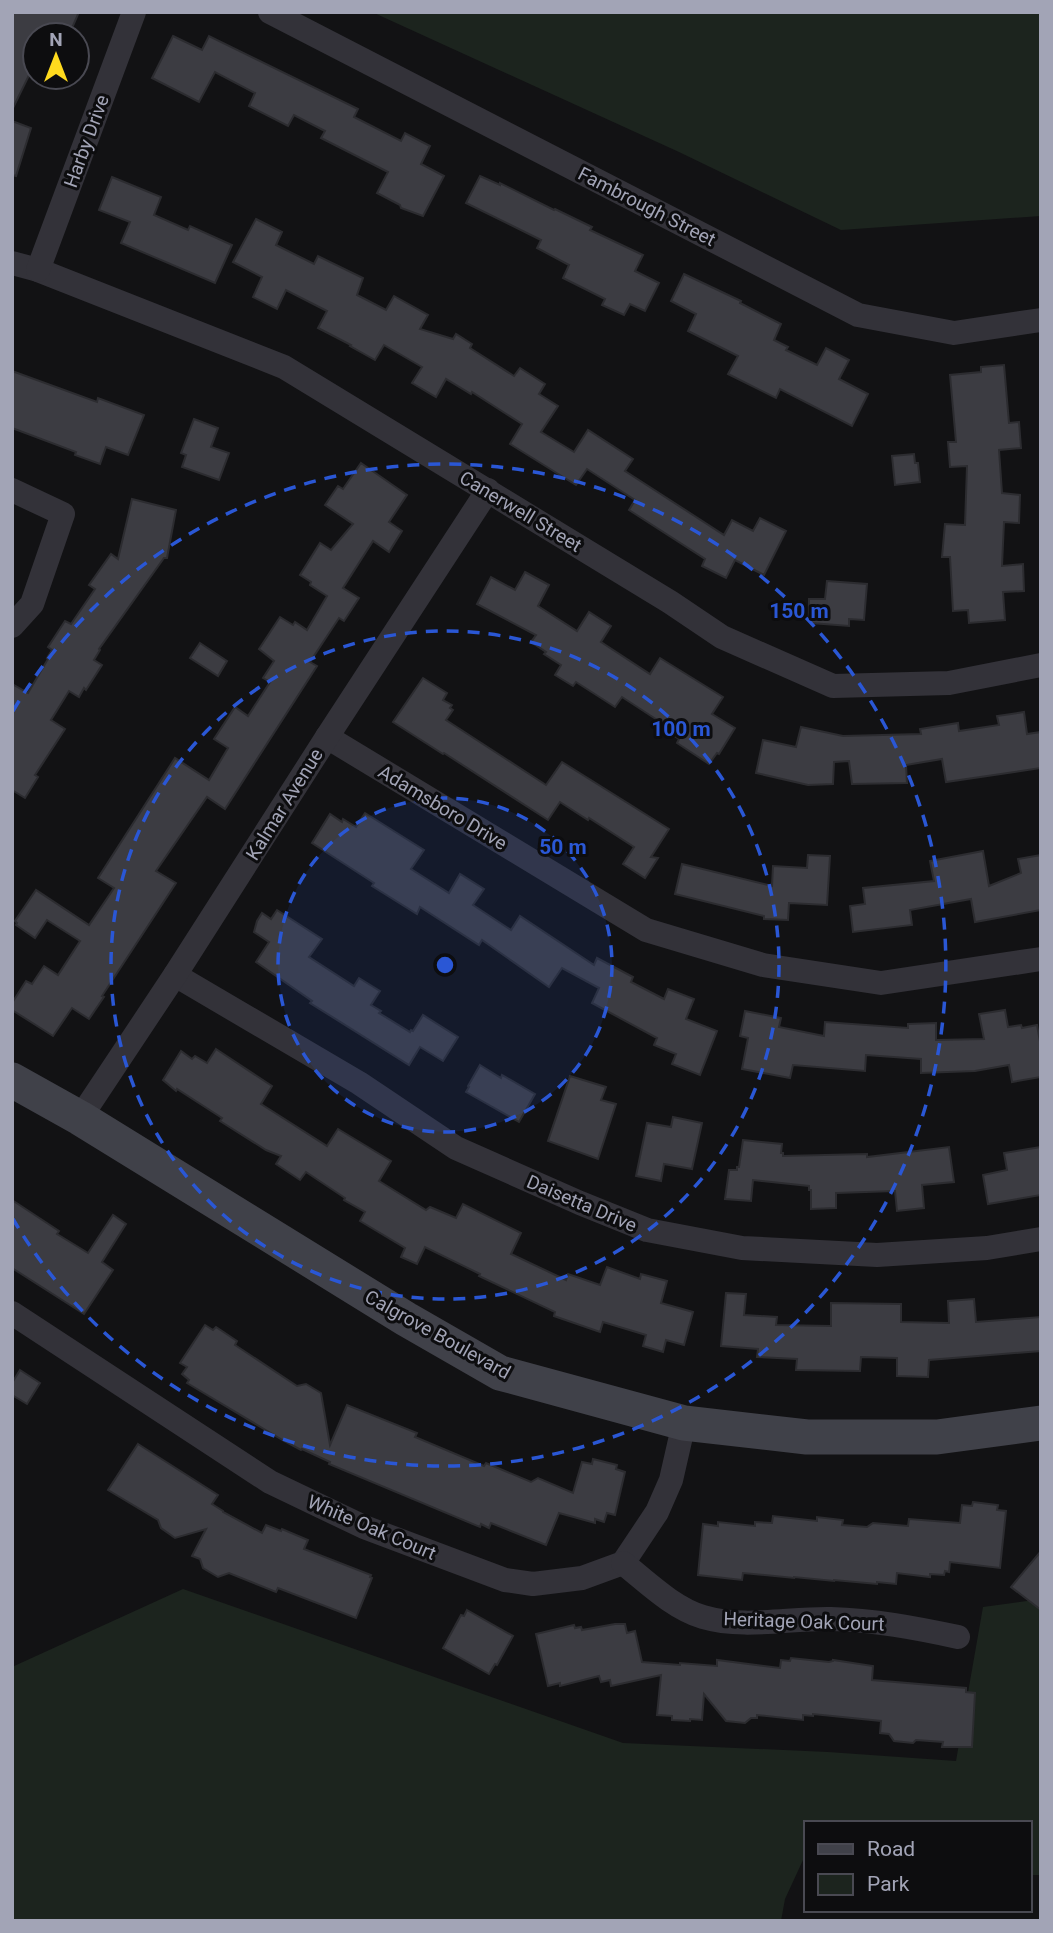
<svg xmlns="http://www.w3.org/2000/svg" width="1053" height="1933" font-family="Roboto,sans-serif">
	<rect width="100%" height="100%" fill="#121214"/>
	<!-- green -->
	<g fill="#1c241e">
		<path d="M372,12H1041V216L841,230L679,152Z"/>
		<path d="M183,1589L623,1743L828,1752L956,1761L983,1607L1041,1599V1875H1030V1823H806V1860H803L785,1899L781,1921H12V1667Z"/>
	</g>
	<!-- building -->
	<g fill="#3c3c42" stroke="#2c2c30" stroke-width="2">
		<path d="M12,12H79L69,35H35V63L12,110Z"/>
		<path d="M173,36L202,50L209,36L358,109L354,117L401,141L405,133L430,146L421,164L444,176L423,216L401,208L400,205L377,193L388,172L321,138L325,131L294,115L288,126L249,106L255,93L215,72L199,102L152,78Z"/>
		<path d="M12,121L31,128L16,176L12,175Z"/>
		<path d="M480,176L500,185V183L554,210L555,209L592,227L590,230L643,255L635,271L659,283L645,311L630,304L624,315L602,305L605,299L563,278L569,265L537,248L541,240L466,203Z"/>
		<path d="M112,177L161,197L154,215L188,230L190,226L232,245L215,283L121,243L130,222L99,210Z"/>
		<path d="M256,219L282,232L276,245L314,264L318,256L363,278L357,295L386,310L394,296L428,315L420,329L453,339L456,334L472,344L470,348L514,376L520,368L545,384L539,394L558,406L541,432L574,452L588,430L633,459L625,471L724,535L732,520L753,531L760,518L786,531L764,575L735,560L726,578L702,566L705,559L629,510L635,500L587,469L576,485L510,444L522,424L472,392L471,394L446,379L436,397L412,383L422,367L384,345L375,360L350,346L351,345L318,328L327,311L286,290L277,309L253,297L262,277L233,262Z"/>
		<path d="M684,274L741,301L740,303L781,324L774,340L788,347L786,350L817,365L826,348L849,360L839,379L868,394L852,426L780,389L776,398L728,374L738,356L688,331L696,314L671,301Z"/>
		<path d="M1004,365L1009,423L1019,422L1021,448L999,450L1002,493L1020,495L1019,523L1004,522L1002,566L1023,564L1024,591L1003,592L1005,620L969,623L968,610L953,611L950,557H942L945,524L965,525L967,466L950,467L948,442H956L950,375L981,372V367Z"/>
		<path d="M12,371L97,402L98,398L144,415L128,455L106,447L100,464L75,455L76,452L12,428Z"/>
		<path d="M194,419L218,428L211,447L229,453L219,480L182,467L186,455L181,453Z"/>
		<path d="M914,454L915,463H918L920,482L895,485L892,456Z"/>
		<path d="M361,463L407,495L389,522L402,531L389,552L373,541L343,588L359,598L344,621L339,618L310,662L317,666L225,809L207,797L156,871L176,883L102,996L104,997L89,1019L72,1008L53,1036L12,1010V1003L26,981L32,984L44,966L58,975L80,941L47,920L35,938L16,925L17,923L15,921L36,890L89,925L114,888L98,878L175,758L209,780L228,748L214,739L235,707L248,716L270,682L263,678L274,661L259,649L280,617L293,625L295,622L307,630L327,596L310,585L311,582L300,575L320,543L331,550L353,524L325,505L338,486L343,489Z"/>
		<path d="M132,499L176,510L167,558H164L99,649L100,650L94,660L102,665L86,690L84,688L79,697L69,691L51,720L65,729L35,775L38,777L25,798L12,790V684L28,693L48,659L47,658L52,650L48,647L65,621L71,624L95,589L89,585L111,554L118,559Z"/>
		<path d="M525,572L549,585L538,606L577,631L589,612L611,626L601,642L650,674L660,658L723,697L712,714L735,728L719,754L717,753L709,764L677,743L679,739L666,731L668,727L622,697L615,707L576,682L573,686L555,675L561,665L544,654L546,652L531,642L536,635L477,604L491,577L515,590Z"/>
		<path d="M827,581L867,584L864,620L849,619V626L811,623L809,613V599H825Z"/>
		<path d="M200,643L227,661L218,676L190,658Z"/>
		<path d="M423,678L447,693L443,700L452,705L450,708L453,710L446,720L546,785L562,762L669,829L651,857L658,858L645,878L623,864L634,847L589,818L588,820L560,802L548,820L444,753L443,754L393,722Z"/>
		<path d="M1024,712L1027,734L1041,732V768L946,782L942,759L906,765L907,783L852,784L849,761L834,762L833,784L808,785L756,773L763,740L796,747L801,727L843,736L921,734L920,729L958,723L959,731L999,725L997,716Z"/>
		<path d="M365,813L424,850L411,869L449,893L460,874L484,889L473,905L511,930L520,916L594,965L597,958L633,977L631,982L664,999L668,989L694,999L686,1019L717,1031L700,1075L672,1064L676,1054L654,1045L657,1038L592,1003L599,988L562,968L549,987L482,940L479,945L420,907L417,914L372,886L374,883L312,843L330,814L342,822L343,819L356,827Z"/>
		<path d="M983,851L989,886L1021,873L1018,859L1041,855V910L975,922L971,899L910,910L912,925L853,932L850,906L865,904L863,888L934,881L930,861Z"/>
		<path d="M808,855L830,856L827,905L789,903L788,920L764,919V916L675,894L682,864L772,886L773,866L807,868Z"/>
		<path d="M277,910L322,939L309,957L354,986L359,978L380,991L371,1005L381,1011L379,1013L410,1032L411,1030L413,1031L423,1015L458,1037L443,1061L420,1047L409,1065L310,1003L312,1001L256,962L269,942L254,932L257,921L262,913L271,919Z"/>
		<path d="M1005,1010L1008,1027L1021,1025L1022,1028L1037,1025L1041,1047V1077L1012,1082L1009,1065L975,1071L921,1073V1059L866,1055L865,1071L793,1065L790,1078L742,1069L748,1038L740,1036L745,1011L781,1018L779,1027L824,1036L825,1022L908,1028V1024L936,1023V1040L984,1039L979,1014Z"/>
		<path d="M216,1049L272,1086L261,1104L327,1146L338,1129L391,1161L379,1181L426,1210L430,1207L456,1218L463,1204L521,1233L511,1254L566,1280L568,1274L600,1285L607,1267L640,1279L641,1274L667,1281L661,1303L693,1312L684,1345L666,1340L663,1352L643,1346L646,1335L603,1322L600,1332L554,1316L555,1312L479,1276L480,1274L425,1247L417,1264L401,1257L405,1248L360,1221L365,1212L344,1200L345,1198L306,1172L300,1180L276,1164L281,1156L266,1150L220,1121L222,1118L177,1089L176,1091L163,1080L181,1051L192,1059L195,1056L207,1063Z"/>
		<path d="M480,1065L501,1078L502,1075L535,1094L519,1122L466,1092L469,1087L468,1086Z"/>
		<path d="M570,1076L606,1087L601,1100L616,1104L598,1159L548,1141Z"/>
		<path d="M673,1117L702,1123L692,1169L664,1164L661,1181L636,1176L647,1123L671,1127Z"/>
		<path d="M743,1140L782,1144L781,1153H783V1156L867,1154V1157L949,1147L954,1182L922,1185L924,1208L897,1211L895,1191L836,1193V1208L811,1209V1190H809V1186L753,1180L751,1201L725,1199L729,1170H737V1167H739Z"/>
		<path d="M1041,1147V1195L988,1204L983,1175L1007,1170L1004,1153Z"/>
		<path d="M12,1200L59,1231L57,1234L88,1253L113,1215L126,1224L102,1262L113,1270L84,1314L12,1268Z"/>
		<path d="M726,1293L746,1294L744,1315L777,1317L776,1325L831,1326V1303L901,1304V1322L949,1323L948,1301L974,1299L976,1322L1041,1317V1351L929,1360L928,1377L897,1376V1358L861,1357L860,1371L796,1370L797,1359L757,1357L758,1349L721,1346Z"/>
		<path d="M205,1325L213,1330L216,1327L237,1341L235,1345L297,1386L306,1384L321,1393L330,1445L347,1405L417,1433L415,1437L484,1466L486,1463L531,1482L538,1478L573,1493L582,1462L592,1464L593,1459L617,1465L616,1469L625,1472L615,1515L607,1513L604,1522L595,1519V1523L559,1513L546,1545L491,1523L489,1528L481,1524L480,1527L329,1464L330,1462L302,1449L301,1450L284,1441L187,1383L189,1380L182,1374L187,1367L180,1363Z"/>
		<path d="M20,1370L40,1383L27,1404L12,1395V1383Z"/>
		<path d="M138,1444L218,1495L212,1504L223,1511V1512L262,1533L266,1525L281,1531L282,1529L308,1540L304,1549L371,1575L370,1577L372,1578L356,1618L278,1588L276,1592L229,1573L218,1577L203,1568L200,1559L192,1556L206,1529L175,1538L161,1528L158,1520L108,1490Z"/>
		<path d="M973,1502L998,1505L997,1510L1006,1511L1000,1568L950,1562L949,1572L945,1571L944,1575L930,1574V1577L897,1573L896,1584L877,1582V1584L834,1580V1581L794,1577V1578L743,1573L742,1580L698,1575L703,1524L718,1526V1522L755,1526V1522L772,1523L773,1516L817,1521V1517L843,1520L842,1525L867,1527L873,1523L908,1526L909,1519L960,1523L962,1505L972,1506Z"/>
		<path d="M1041,1551V1610L1011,1587Z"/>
		<path d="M467,1610L513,1636L497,1665L495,1664L489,1674L443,1648L461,1615L464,1616Z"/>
		<path d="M615,1624H625L627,1633L635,1631L642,1662L680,1665V1663L717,1666V1660L780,1668L781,1660L790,1661L791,1658L829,1662L833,1661V1660L873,1666L872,1680L966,1688V1692L975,1693L972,1747H942L943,1742L916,1740L913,1743L894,1741L889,1734L880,1733L881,1721L813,1714V1716L803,1715V1720L757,1715V1718H751L745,1723L726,1721L704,1694L702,1720L690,1719V1721L672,1720V1716L657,1715L661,1675L611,1686L610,1680L601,1682L599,1676L560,1686V1683L548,1686L536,1634L574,1625L575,1628L581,1627L582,1630Z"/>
	</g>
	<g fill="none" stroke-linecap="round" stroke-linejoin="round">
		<!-- street -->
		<g stroke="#333239" stroke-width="24">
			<path d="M270,12L858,315L954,333L1041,320"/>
			<path d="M12,263L38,270L284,367L670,602L722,637L833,686L949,683L1041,665"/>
			<path d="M38,270L134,12"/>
			<path d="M12,490L63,514L32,604L12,626"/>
			<path d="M327,737L646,930L763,965L881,983L1041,959"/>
			<path d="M175,975L359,1083L456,1148L580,1203L647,1230L742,1248L877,1255L987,1248L1041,1239"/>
			<path d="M80,1118L175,975L327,737L488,490"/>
			<path d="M12,1313L270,1482L364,1527L505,1580L533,1584L582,1578L623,1563L657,1512L671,1480L684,1423"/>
			<path d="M623,1563C647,1582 673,1608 703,1617C744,1629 789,1618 831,1619C874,1620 916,1628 958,1637"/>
		</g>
		<!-- secondary -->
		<path stroke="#404149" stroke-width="35" d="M12,1080L80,1118L406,1319L500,1373L684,1423L807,1437H937L1041,1423"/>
	</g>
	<!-- distance rings -->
	<circle cx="445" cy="965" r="167" fill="#2a57d5" fill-opacity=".12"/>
	<g fill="none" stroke="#2a57d5" stroke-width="3.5" stroke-dasharray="12 9">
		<circle cx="445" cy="965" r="167"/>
		<circle cx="445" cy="965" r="334"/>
		<path d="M13 711A501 501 0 1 1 13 1219"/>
	</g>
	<g text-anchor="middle" stroke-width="6" stroke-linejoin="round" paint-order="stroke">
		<!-- street labels -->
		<g font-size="19" fill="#a2a4b6" stroke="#0d0d0f">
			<text transform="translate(86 141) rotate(-70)" y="7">Harby Drive</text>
			<text transform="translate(647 206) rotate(27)" y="7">Fambrough Street</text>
			<text transform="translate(521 511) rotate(31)" y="7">Canerwell Street</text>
			<text transform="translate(284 804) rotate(-58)" y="7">Kalmar Avenue</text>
			<text transform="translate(443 807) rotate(31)" y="7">Adamsboro Drive</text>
			<text transform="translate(582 1203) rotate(23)" y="7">Daisetta Drive</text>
			<text transform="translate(438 1334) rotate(29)" y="7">Calgrove Boulevard</text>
			<text transform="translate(372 1527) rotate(23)" y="7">White Oak Court</text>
			<text transform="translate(804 1621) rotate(2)" y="7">Heritage Oak Court</text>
		</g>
	</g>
	<circle cx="445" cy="965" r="10" fill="#2a57d5" stroke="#0d0d0f" stroke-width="3.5"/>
	<g font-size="21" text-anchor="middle" font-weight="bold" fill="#2a57d5" stroke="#0d0d0f" stroke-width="6" stroke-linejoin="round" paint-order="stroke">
		<text x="799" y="618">150 m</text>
		<text x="681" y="736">100 m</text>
		<text x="563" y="854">50 m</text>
	</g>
	<!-- border -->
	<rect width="1053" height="1933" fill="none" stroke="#a2a4b6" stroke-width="28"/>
	<!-- legend -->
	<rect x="804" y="1821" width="228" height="91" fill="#0d0d0f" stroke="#494952" stroke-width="2"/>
	<rect x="818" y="1844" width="35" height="10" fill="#404149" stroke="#494952" stroke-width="2"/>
	<text x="867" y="1856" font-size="21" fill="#a2a4b6">Road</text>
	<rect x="818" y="1874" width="35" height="21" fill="#1c241e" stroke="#494952" stroke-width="2"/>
	<text x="867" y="1891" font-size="21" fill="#a2a4b6">Park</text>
	<!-- north arrow -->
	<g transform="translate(56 56)"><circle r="33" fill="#0d0d0f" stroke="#494952" stroke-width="2"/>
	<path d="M0-5L12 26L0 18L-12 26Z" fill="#ffda1e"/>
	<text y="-10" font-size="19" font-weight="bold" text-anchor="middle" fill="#a2a4b6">N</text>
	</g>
</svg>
